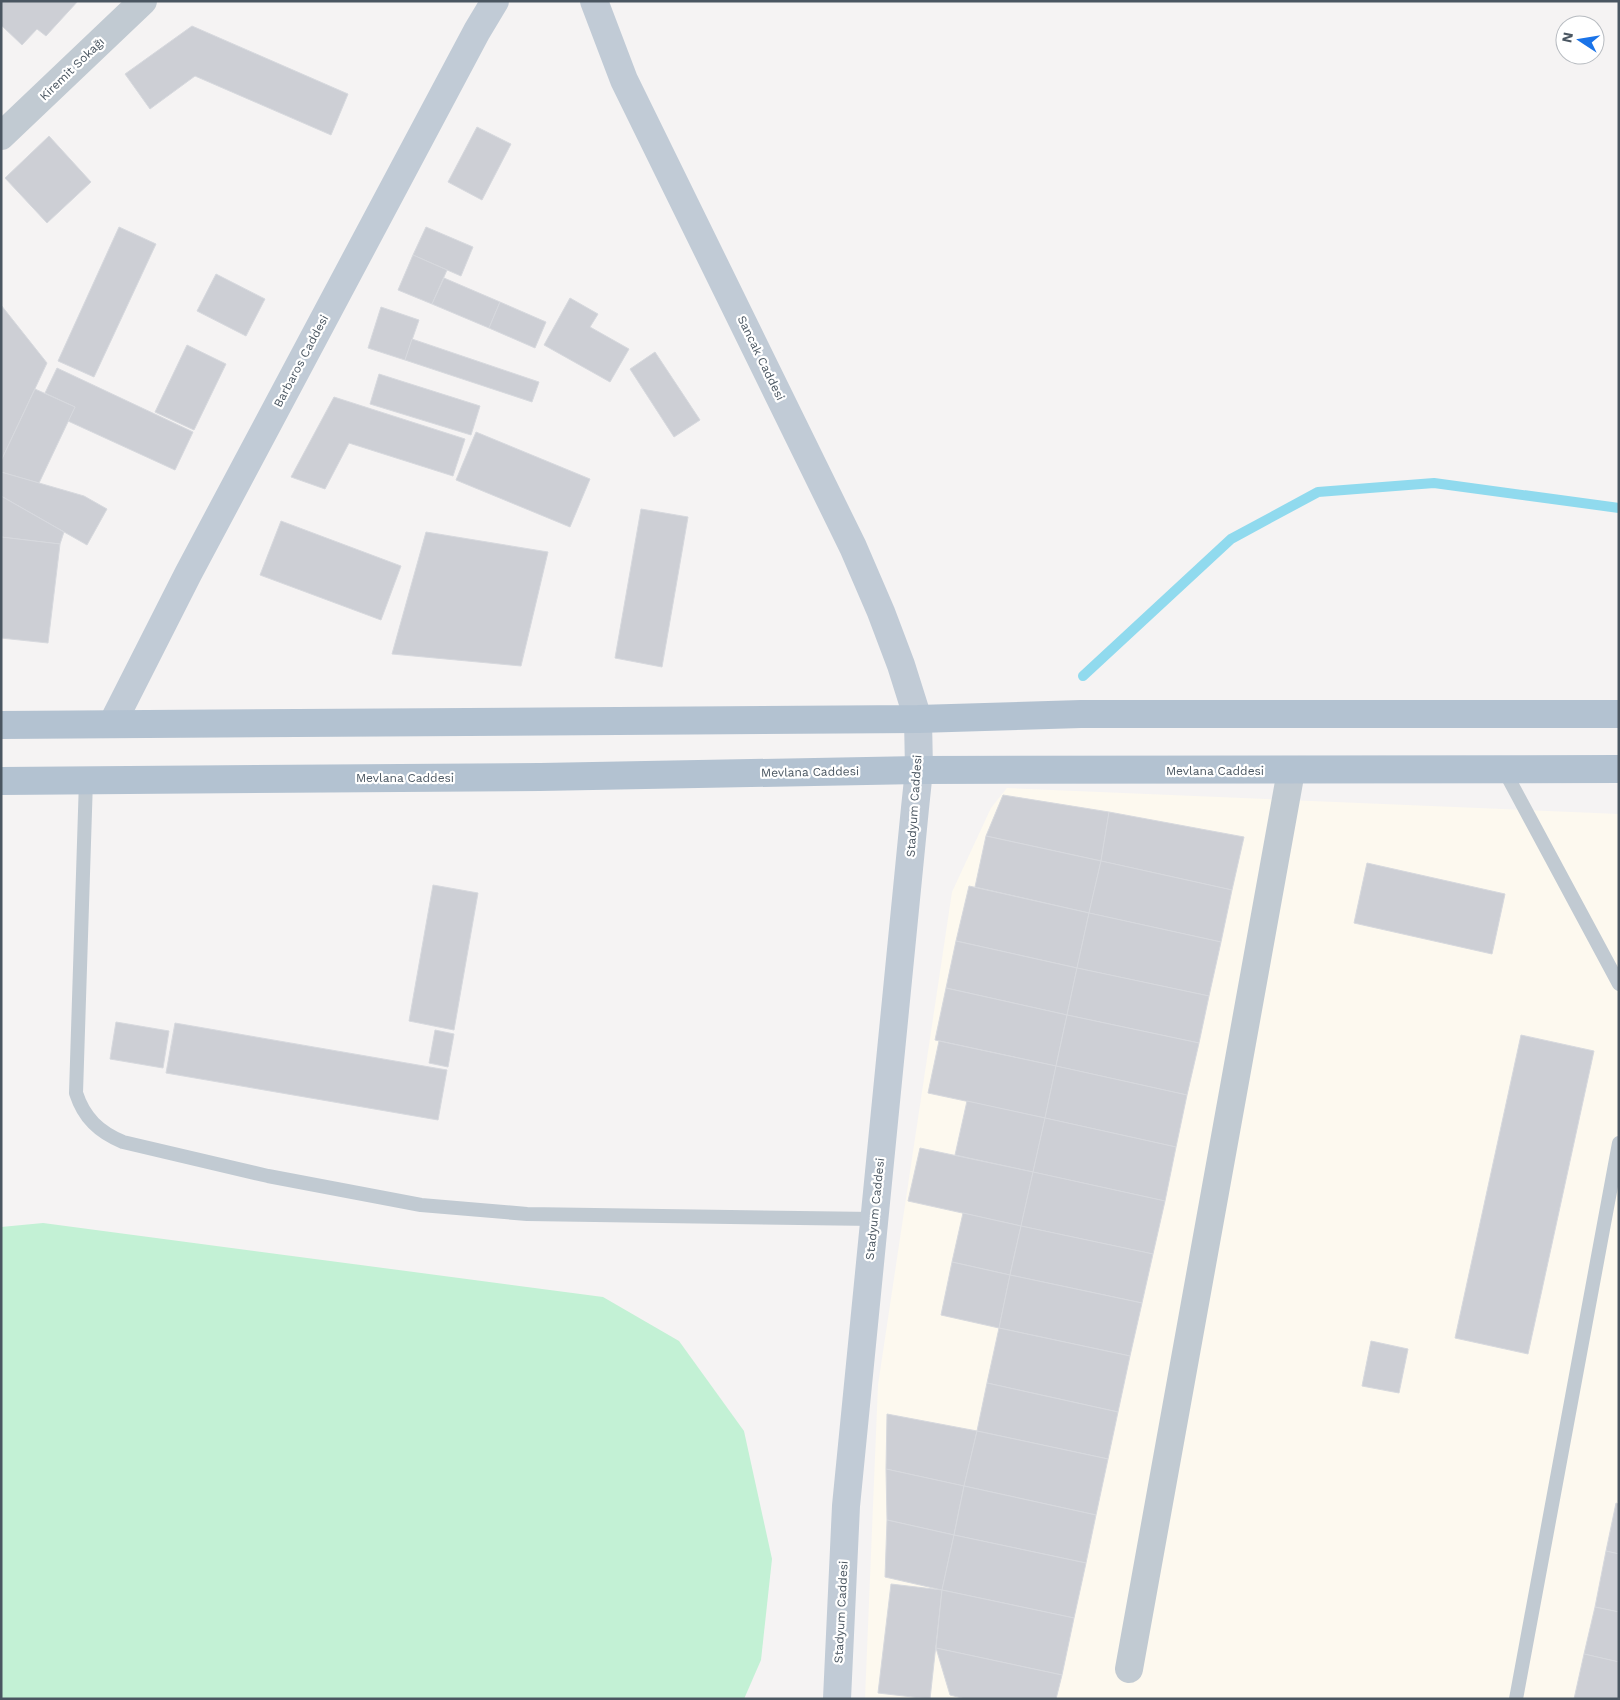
<svg xmlns="http://www.w3.org/2000/svg" width="1620" height="1700" font-family="'Work Sans',sans-serif">
	<rect width="100%" height="100%" fill="#f5f3f3"/>
	<!-- commercial -->
	<path fill="#fdf9ef" d="M1007,788L1619,814V1699H865L878,1385L952,892L991,808Z"/>
	<!-- green -->
	<path fill="#c3f1d5" d="M43,1223L603,1297L679,1341L744,1431L772,1559L761,1660L744,1699H1V1227Z"/>
	<g fill="none" stroke-linecap="round" stroke-linejoin="round">
		<!-- stream -->
		<path stroke="#90daee" stroke-width="10" d="M1083,676L1231,539L1318,492L1434,483L1619,508"/>
	</g>
	<!-- building -->
	<g fill="#cdcfd5" stroke="#d7d9de">
		<path d="M1,1H78L46,36L37,29L22,45L1,25Z"/>
		<path d="M192,26L348,94L331,135L195,76L150,109L125,74Z"/>
		<path d="M477,127L511,144L482,200L448,182Z"/>
		<path d="M49,136L91,182L47,223L5,178Z"/>
		<path d="M119,227L156,244L94,377L58,361Z"/>
		<path d="M426,227L473,247L461,276L413,255Z"/>
		<path d="M413,255L447,270L432,304L398,290Z"/>
		<path d="M216,274L265,299L246,336L197,311Z"/>
		<path d="M444,278L500,302L489,328L432,304Z"/>
		<path d="M570,298L598,314L590,327L629,349L610,382L544,345Z"/>
		<path d="M500,302L546,322L535,348L489,328Z"/>
		<path d="M1,305L47,363L1,461Z"/>
		<path d="M381,307L419,320L405,360L368,348Z"/>
		<path d="M412,339L539,382L532,402L405,360Z"/>
		<path d="M187,345L226,364L194,430L155,412Z"/>
		<path d="M655,352L700,420L674,437L630,369Z"/>
		<path d="M57,368L193,432L175,470L68,421L75,407L45,393Z"/>
		<path d="M379,374L480,406L471,435L370,404Z"/>
		<path d="M35,389L75,407L39,483L1,472V461Z"/>
		<path d="M334,397L465,439L453,476L349,443L325,489L291,477Z"/>
		<path d="M476,432L590,479L570,527L456,480Z"/>
		<path d="M1,472L84,496L107,509L87,545L1,496Z"/>
		<path d="M1,496L64,532L60,544L1,537Z"/>
		<path d="M641,509L688,517L662,667L615,658Z"/>
		<path d="M281,521L401,566L381,620L260,575Z"/>
		<path d="M426,532L548,552L521,666L392,654Z"/>
		<path d="M1,537L60,544L48,643L1,638Z"/>
		<path d="M1003,795L1109,812L1101,861L986,836Z"/>
		<path d="M1109,812L1244,837L1232,890L1101,861Z"/>
		<path d="M986,836L1101,861L1089,913L975,887Z"/>
		<path d="M1101,861L1232,890L1221,942L1089,913Z"/>
		<path d="M1367,863L1505,894L1492,954L1354,923Z"/>
		<path d="M433,885L478,893L454,1030L409,1021Z"/>
		<path d="M969,886L1089,913L1077,968L956,941Z"/>
		<path d="M1089,913L1221,942L1209,996L1077,968Z"/>
		<path d="M956,941L1077,968L1067,1015L946,988Z"/>
		<path d="M1077,968L1209,996L1199,1043L1067,1015Z"/>
		<path d="M946,988L1067,1015L1056,1066L935,1040Z"/>
		<path d="M1067,1015L1199,1043L1187,1095L1056,1066Z"/>
		<path d="M116,1022L169,1031L163,1068L110,1059Z"/>
		<path d="M175,1023L447,1070L438,1120L166,1073Z"/>
		<path d="M435,1030L454,1034L448,1067L429,1063Z"/>
		<path d="M1521,1035L1594,1051L1528,1354L1455,1338Z"/>
		<path d="M939,1041L1056,1066L1045,1118L928,1093Z"/>
		<path d="M1056,1066L1187,1095L1176,1147L1045,1118Z"/>
		<path d="M967,1101L1045,1118L1033,1172L955,1155Z"/>
		<path d="M1045,1118L1176,1147L1165,1201L1033,1172Z"/>
		<path d="M920,1148L1033,1172L1021,1226L908,1201Z"/>
		<path d="M1033,1172L1165,1201L1153,1254L1021,1226Z"/>
		<path d="M963,1213L1021,1226L1010,1275L952,1262Z"/>
		<path d="M1021,1226L1153,1254L1142,1303L1010,1275Z"/>
		<path d="M952,1262L1010,1275L999,1328L941,1315Z"/>
		<path d="M1010,1275L1142,1303L1130,1356L999,1328Z"/>
		<path d="M999,1328L1130,1356L1118,1412L987,1383Z"/>
		<path d="M1371,1341L1408,1349L1399,1393L1362,1386Z"/>
		<path d="M987,1383L1118,1412L1108,1459L977,1431Z"/>
		<path d="M887,1414L977,1431L964,1486L886,1469Z"/>
		<path d="M977,1431L1108,1459L1096,1515L964,1486Z"/>
		<path d="M886,1469L964,1486L954,1535L887,1520Z"/>
		<path d="M964,1486L1096,1515L1086,1563L954,1535Z"/>
		<path d="M1616,1503L1619,1504V1554L1606,1551Z"/>
		<path d="M887,1520L954,1535L942,1590L885,1577Z"/>
		<path d="M954,1535L1086,1563L1074,1618L942,1590Z"/>
		<path d="M1606,1551L1619,1554V1612L1595,1607Z"/>
		<path d="M891,1584L942,1590L930,1699L878,1693Z"/>
		<path d="M942,1590L1074,1618L1062,1675L936,1648Z"/>
		<path d="M1595,1607L1619,1612V1662L1584,1654Z"/>
		<path d="M936,1648L1062,1675L1056,1699H966L950,1695Z"/>
		<path d="M1584,1654L1619,1662V1699H1574Z"/>
	</g>
	<g fill="none" stroke-linecap="round" stroke-linejoin="round">
		<!-- lane -->
		<g stroke="#c1cad2" stroke-width="14">
			<path d="M1504,770L1619,984"/>
			<path d="M86,780L76,1093C84,1118 99,1132 123,1142L268,1176L421,1205L527,1214L874,1219"/>
			<path d="M1516,1699L1619,1143"/>
		</g>
		<!-- street -->
		<g stroke="#c1cad2" stroke-width="28">
			<path d="M1,136L143,1"/>
			<path d="M1129,1669L1291,771"/>
		</g>
		<!-- secondary -->
		<g stroke="#c1cbd6" stroke-width="28">
			<path d="M594,1L624,80L853,547L881,612L901,665L918,719L919,770L915,808L846,1506L837,1699"/>
			<path d="M112,724L188,574L477,31L495,1"/>
		</g>
		<!-- primary -->
		<g stroke="#b3c2d1" stroke-width="28">
			<path d="M1,725L918,719L1081,714H1619"/>
			<path d="M1,781L540,777L919,770L1619,769"/>
		</g>
	</g>
	<g text-anchor="middle" stroke-width="4.5" stroke-linejoin="round" paint-order="stroke">
		<!-- street labels -->
		<g font-size="12" fill="#4a5661" stroke="#fff">
			<text transform="translate(72 69) rotate(-44)" y="4">Kiremit Sokağı</text>
			<text transform="translate(761 358) rotate(64)" y="4">Sancak Caddesi</text>
			<text transform="translate(301 361) rotate(-62)" y="4">Barbaros Caddesi</text>
			<text x="1215" y="775">Mevlana Caddesi</text>
			<text transform="translate(810 772) rotate(-1)" y="4">Mevlana Caddesi</text>
			<text x="405" y="782">Mevlana Caddesi</text>
			<text transform="translate(914 806) rotate(-86)" y="4">Stadyum Caddesi</text>
			<text transform="translate(875 1209) rotate(-84)" y="4">Stadyum Caddesi</text>
			<text transform="translate(841 1612) rotate(-87)" y="4">Stadyum Caddesi</text>
		</g>
	</g>
	<!-- border -->
	<rect width="1620" height="1700" fill="none" stroke="#4a5661" stroke-width="5"/>
	<!-- north arrow -->
	<g transform="translate(1580 40) rotate(282)"><circle r="24" fill="#ffffff" stroke="#b7bbc0"/>
	<path d="M0-4L9 19L0 12L-9 19Z" fill="#1a73e8"/>
	<text y="-8" font-size="14" font-weight="bold" text-anchor="middle" fill="#4a5661">N</text>
	</g>
</svg>
